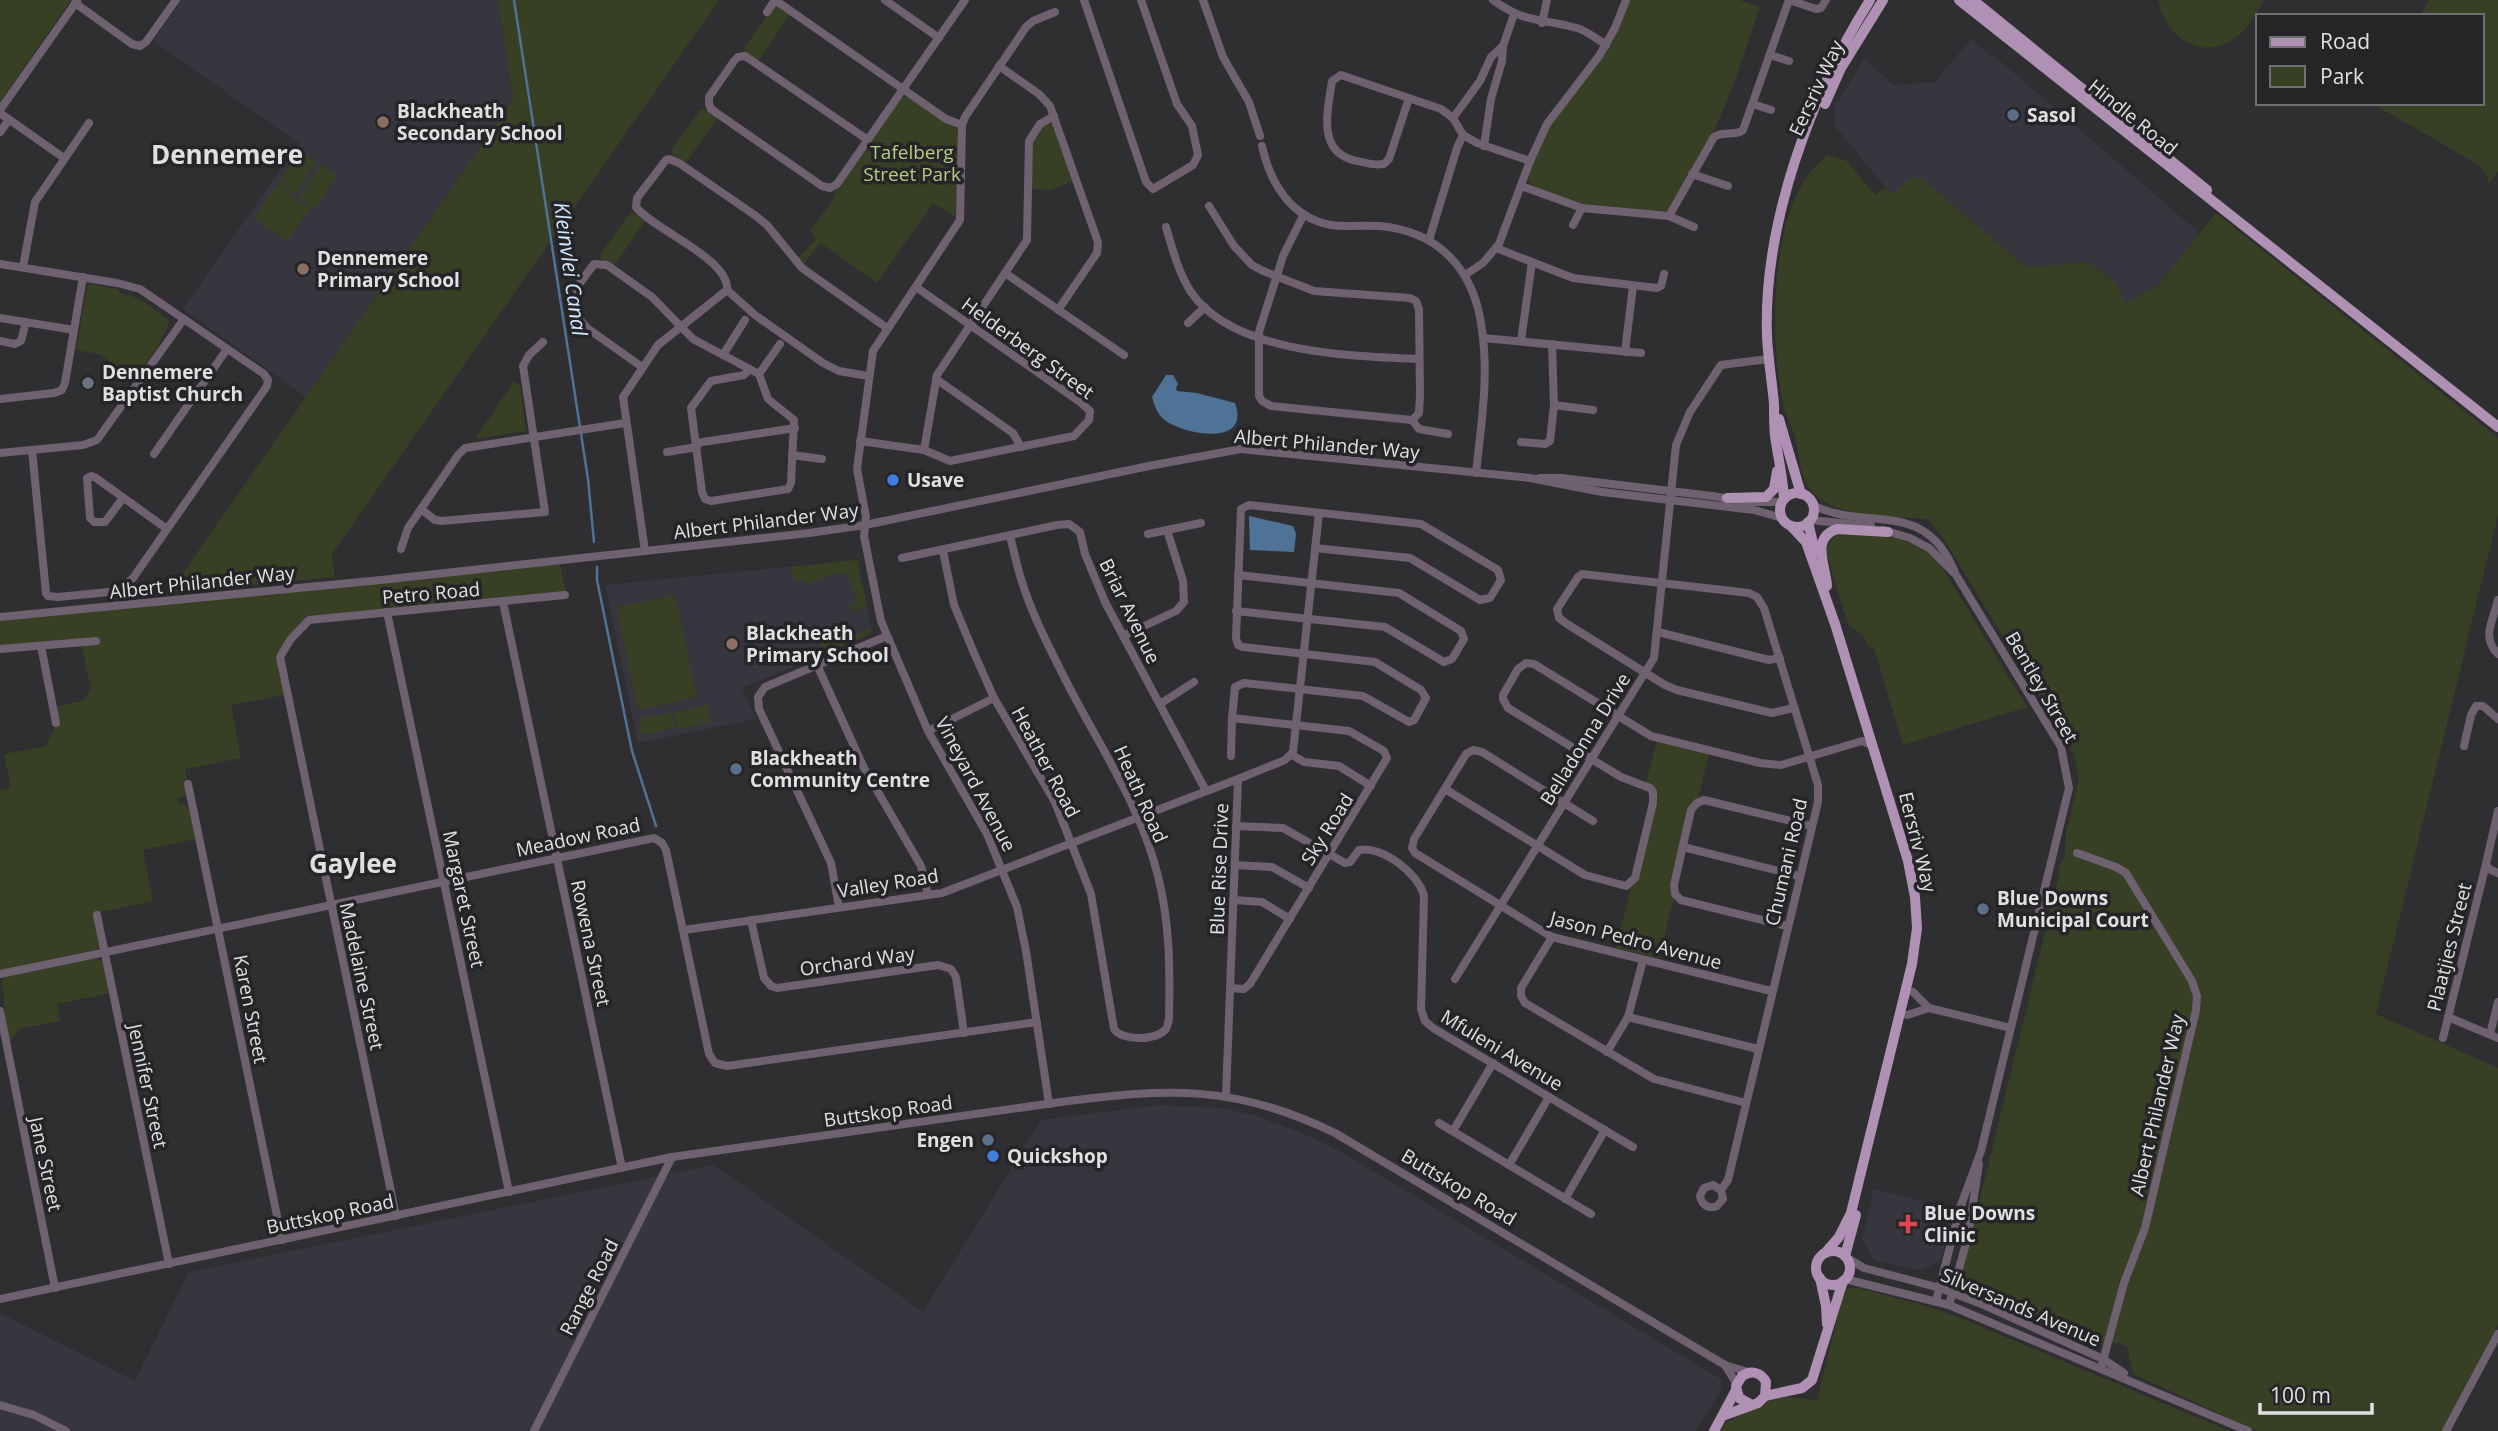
<svg xmlns="http://www.w3.org/2000/svg" width="2498" height="1431" font-family="'Open Sans',sans-serif">
	<rect width="100%" height="100%" fill="#2f2f32"/>
	<!-- built -->
	<g fill="#37363f">
		<path d="M182,0H498L513,100L306,397L183,309L299,143L153,41Z"/>
		<path d="M1971,39L1991,56L1993,55L2196,230L2197,238L2160,283L2126,303L2115,283L2089,262L2026,267L1921,178H1912L1892,195L1835,126L1834,108L1864,59L1894,85L1935,82Z"/>
		<path d="M857,560L872,629L869,635L742,688L756,719L638,743L605,585Z"/>
		<path d="M1159,1105L1221,1108L1253,1115L1297,1131L1336,1149L1721,1379L1722,1389L1695,1431H0V1313L135,1381L189,1272L714,1165L923,1312L1041,1120Z"/>
		<path d="M1874,1189L1954,1209L1941,1259L1921,1271L1874,1260L1862,1239Z"/>
	</g>
	<!-- green -->
	<g fill="#373f25">
		<path d="M0,0H71L0,102Z"/>
		<path d="M498,0H719L332,554L335,577L169,593L513,100Z"/>
		<path d="M1629,0H1739L1760,7L1733,86L1712,135L1670,209L1665,211C1639,212 1540,204 1529,180C1533,130 1594,74 1618,31C1623,21 1626,10 1629,0Z"/>
		<path d="M2158,0H2264C2256,12 2249,27 2238,36C2204,64 2165,38 2158,0Z"/>
		<path d="M2429,0H2498V171L2489,184L2487,176L2479,165L2375,105L2482,103V16H2420Z"/>
		<path d="M775,5L790,14L758,61L745,52L744,48Z"/>
		<path d="M907,97L958,129V219L933,203L877,283L820,243L802,267L796,260L816,239L810,231L833,200L837,188L901,98Z"/>
		<path d="M705,109L718,117L686,163L673,155L672,149L700,110Z"/>
		<path d="M1047,122L1053,124L1074,181L1050,190L1031,189L1032,140Z"/>
		<path d="M300,151L316,162L294,195L278,184Z"/>
		<path d="M1828,155L1847,161L1875,195L1885,187L1892,194L1912,177L1921,178L2026,267L2089,262L2115,283L2126,303L2160,283L2216,213L2498,438V515L2376,1014L2498,1068V1325L2442,1431H2257L2133,1374L2127,1346L2118,1343L2093,1345L1970,1294L1962,1283L1961,1276L2060,872L2058,868L2065,856L2066,833L2079,779L2073,753L2065,737L1943,538L1928,519C1896,516 1840,518 1816,495C1799,479 1800,458 1795,437C1792,426 1786,417 1784,407C1770,347 1770,236 1803,183C1809,172 1818,163 1828,155Z"/>
		<path d="M321,165L337,176L315,208L298,197Z"/>
		<path d="M277,185L310,208L287,241L254,218Z"/>
		<path d="M631,212L646,220L613,267L601,259V253Z"/>
		<path d="M90,284L117,289L120,293L138,298L169,320C169,330 159,337 158,347L135,379L99,354L76,350L87,287Z"/>
		<path d="M514,381L520,385L526,431L475,439Z"/>
		<path d="M1844,532L1898,538L1927,551L1945,572L2027,707L1903,745L1874,649L1867,645L1864,636L1848,624L1826,553L1830,538Z"/>
		<path d="M857,560L867,606L851,612L850,605L858,601L846,573L838,576L836,572L807,585L804,579L796,582L790,567Z"/>
		<path d="M560,564L566,593L313,617L282,646L284,695L231,705L241,758L185,769L188,784L186,795L177,800L179,804H184L189,808L196,839L143,850L153,901L96,913L101,946L98,949L0,971V790L11,788L4,754L45,746L55,728L51,708L82,701L91,689L81,645L0,646V621Z"/>
		<path d="M675,595L697,697L638,710L616,607Z"/>
		<path d="M850,625L854,635L872,628V629L869,635L825,653L819,638Z"/>
		<path d="M707,705L711,722L677,729L674,712Z"/>
		<path d="M672,712L675,728L642,735L638,719Z"/>
		<path d="M1657,740L1709,753L1698,799L1690,808L1670,889L1674,898L1659,958L1616,948L1631,886L1638,878L1657,800V793L1646,783Z"/>
		<path d="M97,958L104,963L110,993L57,1004L60,1021L19,1029L8,1044L5,1027L4,998L1,983L6,976Z"/>
		<path d="M1855,1287L1933,1308L1963,1319L2229,1431H1720L1726,1422L1776,1398L1786,1397L1817,1400L1843,1296L1847,1289Z"/>
	</g>
	<!-- water -->
	<g fill="#4f7396">
		<path d="M1166,375H1173L1178,384L1176,388L1177,391L1197,393L1235,403C1251,447 1186,435 1166,421C1158,416 1154,405 1152,397Z"/>
		<path d="M1249,516L1293,526L1296,534L1294,552L1250,550Z"/>
	</g>
	<g fill="none" stroke-linecap="round" stroke-linejoin="round">
		<!-- stream -->
		<g stroke="#4f7396" stroke-width="2.5">
			<path d="M514,0L588,479L594,542"/>
			<path d="M597,567V580L632,751L656,826"/>
		</g>
		<!-- minor -->
		<g stroke="#706171" stroke-width="8">
			<path d="M775,0L946,119L962,125"/>
			<path d="M885,0L939,38"/>
			<path d="M1084,0L1146,182L1153,189L1193,165L1198,155L1192,126L1177,104L1141,0"/>
			<path d="M1203,0L1223,57L1249,102L1260,136"/>
			<path d="M1493,0C1526,24 1541,18 1577,28C1587,31 1597,39 1606,45"/>
			<path d="M75,3L132,44L140,46L146,42L176,0"/>
			<path d="M767,12L775,0"/>
			<path d="M1542,23L1547,0"/>
			<path d="M1770,55L1789,61"/>
			<path d="M999,66L1039,94L1050,106L1098,242L1097,253L1058,310"/>
			<path d="M1409,98L1389,159L1384,164C1377,165 1369,164 1362,162C1316,156 1327,115 1332,81L1341,75L1441,109L1453,118L1463,135L1477,143L1530,161"/>
			<path d="M1753,104L1771,110"/>
			<path d="M0,110L77,1"/>
			<path d="M0,113L64,158"/>
			<path d="M1453,118L1480,81L1491,57L1503,46L1514,14"/>
			<path d="M0,132L9,120"/>
			<path d="M868,140L745,56L738,57L734,61L709,97V104L711,109L822,186L830,188L837,184L965,0"/>
			<path d="M1262,146C1270,183 1291,218 1331,225C1347,227 1364,225 1379,226C1440,231 1475,271 1482,330C1489,379 1481,424 1476,473"/>
			<path d="M1484,146L1491,99L1502,61L1503,46"/>
			<path d="M1692,174L1728,186"/>
			<path d="M1521,186L1582,208L1669,216L1714,137C1724,130 1734,137 1743,130L1789,0L1816,9L1821,8L1826,0"/>
			<path d="M1209,206L1234,246L1252,265L1263,271L1314,291L1410,298L1416,301L1419,309L1420,395L1419,413L1412,420"/>
			<path d="M1304,214L1283,256L1259,332V396L1262,401L1271,406L1412,420"/>
			<path d="M1669,216L1694,227"/>
			<path d="M1573,225L1582,208"/>
			<path d="M1166,227C1172,248 1179,274 1191,292C1233,354 1352,356 1419,359"/>
			<path d="M1429,240L1457,148L1463,135"/>
			<path d="M1496,248L1573,278L1657,288L1661,286L1664,274"/>
			<path d="M0,264L117,283L140,289L264,374L268,380L267,386L133,578L119,591L58,597L48,596L46,593L32,450"/>
			<path d="M23,267L35,202L89,123"/>
			<path d="M1005,273L1124,355"/>
			<path d="M1465,275L1483,263L1499,244L1530,161L1547,124L1599,56L1615,28L1626,0"/>
			<path d="M727,290C730,259 654,230 636,207L637,198L666,160L669,159L679,163L756,216L767,225L802,268L887,328"/>
			<path d="M727,290L755,315L823,363L839,371L868,376"/>
			<path d="M0,318L74,330"/>
			<path d="M1188,323L1205,307"/>
			<path d="M1483,338L1641,353"/>
			<path d="M0,341L15,344L21,341L26,322"/>
			<path d="M1521,341L1532,262"/>
			<path d="M1625,352L1633,286"/>
			<path d="M723,355L745,320"/>
			<path d="M642,367L587,328L580,320L577,287L594,264L607,265L652,297L693,339L759,374L768,399L794,420L791,483L788,489L711,501L705,499L702,492L691,408L711,381L744,375L750,369"/>
			<path d="M759,374L780,344"/>
			<path d="M936,379L1013,433L1021,447"/>
			<path d="M0,399L54,393L62,390L65,383L83,277"/>
			<path d="M1554,405L1593,410"/>
			<path d="M1412,420L1419,429L1448,434"/>
			<path d="M860,441L924,450L950,461L1074,436L1089,420L1090,411L1080,402L916,287"/>
			<path d="M1521,442L1545,444L1550,441L1554,405L1552,344"/>
			<path d="M696,443L795,428"/>
			<path d="M924,450L937,375L1027,240L1029,141L1040,124L1054,116"/>
			<path d="M667,452L697,447"/>
			<path d="M0,453L83,445L97,440L184,319"/>
			<path d="M154,454L227,349"/>
			<path d="M792,455L822,459"/>
			<path d="M1540,478H1561L1712,496L1748,502H1782"/>
			<path d="M123,498L105,522H94L90,518L87,478L91,476L96,478L167,529"/>
			<path d="M1813,505C1868,533 1926,496 1956,575L2061,747L2069,788L1981,1151L1960,1208L1936,1301"/>
			<path d="M421,509L435,520L442,521L545,512L523,366L529,355L543,342"/>
			<path d="M1810,520L1871,526"/>
			<path d="M1883,530L1910,538L1929,548L1954,573"/>
			<path d="M1148,534L1201,523"/>
			<path d="M401,549L408,528L458,455L465,448L625,423"/>
			<path d="M645,551L623,397L658,345L727,290"/>
			<path d="M943,551L954,605L974,653L994,698L1055,802L1091,894L1114,1029C1122,1041 1155,1041 1166,1029C1168,1026 1168,1022 1169,1019C1170,970 1170,923 1158,876C1140,803 1096,741 1063,675C1048,645 1032,614 1022,582C1017,567 1014,551 1010,536"/>
			<path d="M902,558L1057,525L1069,524L1080,532L1085,554L1105,602L1206,791"/>
			<path d="M2498,600C2493,621 2481,637 2498,654"/>
			<path d="M503,602L622,1168"/>
			<path d="M1236,611L1385,627L1444,662L1452,659L1464,639L1461,631L1399,593L1238,575"/>
			<path d="M387,612L509,1192"/>
			<path d="M0,617L381,580L809,533L865,525L1149,466L1241,449L1530,478L1602,492L1754,510L1782,518"/>
			<path d="M1658,632L1769,660L1780,658"/>
			<path d="M1123,636L1176,611L1184,602L1183,581L1167,530"/>
			<path d="M41,646L56,723"/>
			<path d="M0,649L96,641"/>
			<path d="M817,665L864,768L921,866L928,895"/>
			<path d="M1160,704L1194,682"/>
			<path d="M928,731L994,698"/>
			<path d="M2464,746L2471,715L2476,706H2483L2498,719"/>
			<path d="M1292,755L1304,762L1339,766L1371,786"/>
			<path d="M1231,756L1232,718"/>
			<path d="M188,784L282,1240"/>
			<path d="M1445,789L1585,875L1626,886L1635,878L1653,803V792L1650,788L1621,777L1508,708L1503,699V695L1518,669L1526,663L1534,664L1651,736L1760,763L1781,765L1862,741L1872,745"/>
			<path d="M2498,811L2486,864L2489,869L2498,873"/>
			<path d="M1593,821L1482,752L1473,750L1466,754L1414,839L1412,848L1415,853L1552,937L1771,991"/>
			<path d="M1236,826L1283,828L1345,863L1350,862L1359,850C1382,845 1419,874 1424,896L1421,1009L1425,1021L1433,1028L1633,1147"/>
			<path d="M1683,847L1799,876"/>
			<path d="M2077,853L2116,867L2126,873L2192,981L2197,996L2196,1010L2145,1228L2124,1283L2101,1368"/>
			<path d="M1235,865L1272,867L1309,888"/>
			<path d="M1233,900L1262,902L1290,919"/>
			<path d="M839,907L831,863L759,709L758,697L765,687L887,636"/>
			<path d="M97,915L169,1264"/>
			<path d="M751,920L764,978L771,986L777,988L938,965L951,969L956,977L964,1033"/>
			<path d="M1787,926L1681,900L1675,894L1674,885L1691,810L1697,803L1704,800L1812,826"/>
			<path d="M684,930L942,893L1238,779"/>
			<path d="M1552,937L1521,988V996L1525,1003L1654,1079L1746,1103"/>
			<path d="M0,974L654,838L662,843L666,850L709,1054L715,1063L727,1066L1037,1022"/>
			<path d="M1455,979L1654,658L1676,445L1690,412L1721,365L1768,359"/>
			<path d="M1230,988L1244,989L1250,984L1387,758L1384,751L1349,731L1232,718L1235,687L1244,683L1363,696L1409,722L1414,720L1426,698L1421,690L1375,662L1243,647L1238,645L1236,638L1241,509L1249,505L1421,524L1498,570L1501,580L1490,598L1480,600L1410,558L1315,548"/>
			<path d="M1913,992L1929,1008L2011,1028"/>
			<path d="M0,1011L55,1288"/>
			<path d="M1907,1015L1929,1008"/>
			<path d="M1628,1017L1758,1049"/>
			<path d="M2448,1017L2498,1038"/>
			<path d="M2490,1034L2498,1002"/>
			<path d="M2443,1038L2486,864"/>
			<path d="M1607,1052L1628,1017L1643,960"/>
			<path d="M1226,1096L1238,779L1285,760L1293,752L1319,513"/>
			<path d="M1049,1104L1026,951L1017,907L987,834L928,731L881,621L864,536L866,517L857,469L873,351L960,220L962,125L965,117L1026,27L1033,21L1055,12"/>
			<path d="M1439,1123L1591,1214"/>
			<path d="M1453,1131L1493,1063"/>
			<path d="M1509,1165L1549,1097"/>
			<path d="M1721,1190L1713,1185L1704,1188L1700,1196C1702,1206 1709,1209 1717,1206L1723,1199L1721,1190L1728,1180L1818,802V785L1764,608L1757,597L1749,593L1582,574L1578,577L1557,609L1559,618L1567,624L1665,685L1677,690L1772,713L1793,708"/>
			<path d="M1565,1199L1605,1130"/>
			<path d="M396,1216L280,657L290,640L309,620L565,595"/>
			<path d="M1847,1258L1864,1268L1940,1288L1984,1305L2103,1359L2124,1373"/>
			<path d="M1845,1279L1949,1305L2248,1431"/>
			<path d="M0,1299L672,1157L1061,1102C1169,1088 1234,1084 1335,1133L1725,1365L1748,1372"/>
			<path d="M1949,1305L1968,1236L1979,1164"/>
			<path d="M1725,1365L1736,1383"/>
			<path d="M0,1405L34,1415L66,1431"/>
			<path d="M534,1431L672,1157"/>
			<path d="M2446,1431L2498,1334"/>
		</g>
		<!-- major -->
		<g stroke="#af91b3" stroke-width="10">
			<path d="M1959,0L2498,427"/>
			<path d="M1973,0L2207,190"/>
			<path d="M1825,104L1841,68L1883,0"/>
			<path d="M1779,419L1801,494"/>
			<circle cx="1797" cy="510" r="17"/>
			<path d="M1727,498L1766,497L1774,489L1777,471"/>
			<path d="M1784,499C1783,477 1778,457 1775,436C1774,425 1774,415 1774,404C1772,381 1768,359 1767,336C1763,224 1811,94 1870,0"/>
			<path d="M1808,522L1815,552"/>
			<path d="M1791,526L1806,542L1835,624L1908,861L1915,897L1917,928L1912,964L1851,1213L1839,1237L1825,1253"/>
			<path d="M1827,586C1826,566 1810,538 1837,529L1888,532"/>
			<circle cx="1833" cy="1268" r="17"/>
			<path d="M1845,1256L1856,1215"/>
			<path d="M1820,1278L1826,1306L1827,1324"/>
			<path d="M1765,1396L1802,1388L1812,1380L1843,1281"/>
			<path d="M1725,1415L1758,1403L1765,1396L1766,1382C1761,1372 1751,1370 1742,1376L1736,1386L1739,1398L1750,1404"/>
			<path d="M1714,1431L1736,1390"/>
		</g>
	</g>
	<!-- markers -->
	<g fill="#5c6f8a" stroke="#252528" stroke-width="2.5">
		<circle cx="2013" cy="115" r="7"/>
		<circle cx="736" cy="769" r="7"/>
		<circle cx="1983" cy="909" r="7"/>
		<circle cx="988" cy="1140" r="7"/>
	</g>
	<g fill="#8d6e63" stroke="#252528" stroke-width="2.5">
		<circle cx="383" cy="122" r="7"/>
		<circle cx="303" cy="269" r="7"/>
		<circle cx="732" cy="644" r="7"/>
	</g>
	<circle fill="#6b7280" stroke="#252528" stroke-width="2.5" cx="88" cy="383" r="7"/>
	<g fill="#3f7fe0" stroke="#252528" stroke-width="2.5">
		<circle cx="893" cy="480" r="7"/>
		<circle cx="993" cy="1156" r="7"/>
	</g>
	<path fill="#e0444e" stroke="#252528" stroke-width="2.5" d="M1904.5 1213.5h7v7h7v7h-7v7h-7v-7h-7v-7h7z"/>
	<g text-anchor="middle" stroke-width="7" stroke-linejoin="round" paint-order="stroke">
		<!-- street labels -->
		<g font-size="19" fill="#e0e0e3" stroke="#252528">
			<text transform="translate(1816 88) rotate(-65)" y="7">Eersriv Way</text>
			<text transform="translate(2133 117) rotate(39)" y="7">Hindle Road</text>
			<text transform="translate(1028 348) rotate(36)" y="7">Helderberg Street</text>
			<text transform="translate(1327 444) rotate(5)" y="7">Albert Philander Way</text>
			<text transform="translate(766 521) rotate(-7)" y="7">Albert Philander Way</text>
			<text transform="translate(202 582) rotate(-6)" y="7">Albert Philander Way</text>
			<text transform="translate(431 593) rotate(-5)" y="7">Petro Road</text>
			<text transform="translate(1130 611) rotate(64)" y="7">Briar Avenue</text>
			<text transform="translate(2042 687) rotate(60)" y="7">Bentley Street</text>
			<text transform="translate(1585 739) rotate(-58)" y="7">Belladonna Drive</text>
			<text transform="translate(1046 762) rotate(62)" y="7">Heather Road</text>
			<text transform="translate(976 784) rotate(62)" y="7">Vineyard Avenue</text>
			<text transform="translate(1141 794) rotate(66)" y="7">Heath Road</text>
			<text transform="translate(1327 829) rotate(-58)" y="7">Sky Road</text>
			<text transform="translate(578 837) rotate(-12)" y="7">Meadow Road</text>
			<text transform="translate(1918 842) rotate(76)" y="7">Eersriv Way</text>
			<text transform="translate(1786 862) rotate(-77)" y="7">Chumani Road</text>
			<text transform="translate(1219 869) rotate(-88)" y="7">Blue Rise Drive</text>
			<text transform="translate(888 883) rotate(-9)" y="7">Valley Road</text>
			<text transform="translate(464 899) rotate(78)" y="7">Margaret Street</text>
			<text transform="translate(1636 940) rotate(15)" y="7">Jason Pedro Avenue</text>
			<text transform="translate(591 943) rotate(78)" y="7">Rowena Street</text>
			<text transform="translate(2449 947) rotate(-76)" y="7">Plaatjies Street</text>
			<text transform="translate(857 961) rotate(-8)" y="7">Orchard Way</text>
			<text transform="translate(362 976) rotate(78)" y="7">Madelaine Street</text>
			<text transform="translate(251 1009) rotate(79)" y="7">Karen Street</text>
			<text transform="translate(1502 1050) rotate(31)" y="7">Mfuleni Avenue</text>
			<text transform="translate(148 1086) rotate(78)" y="7">Jennifer Street</text>
			<text transform="translate(2157 1105) rotate(-77)" y="7">Albert Philander Way</text>
			<text transform="translate(888 1111) rotate(-8)" y="7">Buttskop Road</text>
			<text transform="translate(46 1164) rotate(78)" y="7">Jane Street</text>
			<text transform="translate(1459 1187) rotate(31)" y="7">Buttskop Road</text>
			<text transform="translate(330 1214) rotate(-12)" y="7">Buttskop Road</text>
			<text transform="translate(589 1287) rotate(-63)" y="7">Range Road</text>
			<text transform="translate(2021 1307) rotate(23)" y="7">Silversands Avenue</text>
		</g>
		<!-- poi labels -->
		<g font-size="19" font-weight="bold" fill="#e0e0e3" stroke="#252528" text-anchor="start">
			<text x="397" y="118">Blackheath<tspan x="397" dy="22">Secondary School</tspan></text>
			<text x="2027" y="122">Sasol</text>
			<text x="317" y="265">Dennemere<tspan x="317" dy="22">Primary School</tspan></text>
			<text x="102" y="379">Dennemere<tspan x="102" dy="22">Baptist Church</tspan></text>
			<text x="907" y="487">Usave</text>
			<text x="746" y="640">Blackheath<tspan x="746" dy="22">Primary School</tspan></text>
			<text x="750" y="765">Blackheath<tspan x="750" dy="22">Community Centre</tspan></text>
			<text x="1997" y="905">Blue Downs<tspan x="1997" dy="22">Municipal Court</tspan></text>
			<text x="974" y="1147" text-anchor="end">Engen</text>
			<text x="1007" y="1163">Quickshop</text>
			<text x="1924" y="1220">Blue Downs<tspan x="1924" dy="22">Clinic</tspan></text>
		</g>
		<!-- park labels -->
		<g font-size="19" fill="#b7cb82" stroke="#252528">
			<text x="912" y="159">Tafelberg<tspan x="912" dy="22">Street Park</tspan></text>
		</g>
		<!-- water labels -->
		<g font-size="21" font-style="italic" fill="#d0e7fe" stroke="#252528">
			<text transform="translate(570 269) rotate(82)" y="7">Kleinvlei Canal</text>
		</g>
		<!-- district labels -->
		<g font-size="26" font-weight="bold" fill="#e0e0e3" stroke="#252528">
			<text x="227" y="164">Dennemere</text>
			<text x="353" y="873">Gaylee</text>
		</g>
	</g>
	<!-- legend -->
	<rect x="2256" y="14" width="228" height="91" fill="#252528" stroke="#707073" stroke-width="2"/>
	<rect x="2270" y="37" width="35" height="10" fill="#af91b3" stroke="#707073" stroke-width="2"/>
	<text x="2320" y="49" font-size="21" fill="#e0e0e3">Road</text>
	<rect x="2270" y="66" width="35" height="21" fill="#373f25" stroke="#707073" stroke-width="2"/>
	<text x="2320" y="84" font-size="21" fill="#e0e0e3">Park</text>
	<!-- scale -->
	<path d="M2260 1403v10h112v-10" fill="none" stroke="#e0e0e3" stroke-width="3.5"/>
	<text x="2270" y="1403" font-size="21" fill="#e0e0e3" stroke="#252528" stroke-width="5" paint-order="stroke">100 m</text>
</svg>
